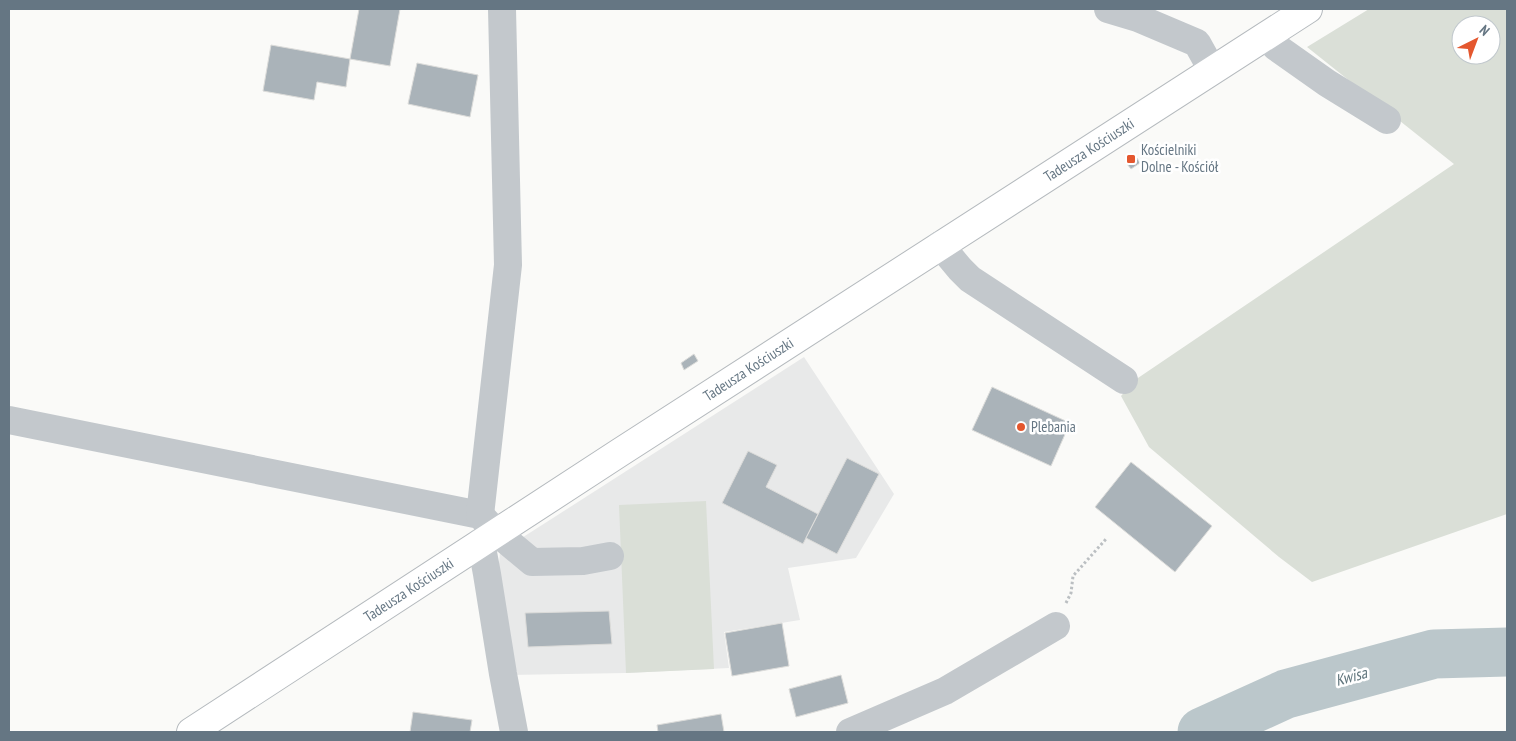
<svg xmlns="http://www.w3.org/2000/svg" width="1516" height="741" font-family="'PT Sans Narrow',sans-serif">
	<rect width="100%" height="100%" fill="#fafaf8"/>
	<!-- built -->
	<path fill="#e8e9e9" d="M804,357L894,494L856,558L788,568L800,620L724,632L729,668L626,673L509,675L495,610L500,552Z"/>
	<!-- green -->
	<g fill="#dadfd7" fill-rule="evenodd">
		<path d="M1369,9H1507V514L1312,582L1279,557L1149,447L1121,396L1135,380L1454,164L1307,47ZM1461,25H1491V55H1461Z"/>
		<path d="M706,501L714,669L626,673L619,505Z"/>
	</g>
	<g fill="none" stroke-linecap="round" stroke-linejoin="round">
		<!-- river -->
		<path stroke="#bbc7cb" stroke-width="49" d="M1202,732L1286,694L1434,654L1507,652"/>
	</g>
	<!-- building -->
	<g fill="#aab3b9" stroke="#dcdcda">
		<path d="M359,9H400L390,66L350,59Z"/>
		<path d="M271,45L350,59L346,87L317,82L314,100L263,91Z"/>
		<path d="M417,63L478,75L470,117L408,104Z"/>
		<path d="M1137,158L1140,163L1131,169L1127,164Z"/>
		<path d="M694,354L698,361L684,370L681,363Z"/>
		<path d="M992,387L1070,423L1051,466L972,430Z"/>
		<path d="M748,451L777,465L766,487L818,514L803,544L722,503Z"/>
		<path d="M847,458L879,474L837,554L806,538Z"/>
		<path d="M1131,462L1212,526L1175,572L1095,507Z"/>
		<path d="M609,611L612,644L528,647L525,613Z"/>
		<path d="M782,623L789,666L732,676L725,633Z"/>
		<path d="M841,675L848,703L796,717L789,689Z"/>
		<path d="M413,712L472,720L470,732H410Z"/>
		<path d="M721,714L724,732H658L657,725Z"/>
	</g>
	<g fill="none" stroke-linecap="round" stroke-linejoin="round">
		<defs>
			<g id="major">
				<path id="s1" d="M191,732L619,453L1308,9"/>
			</g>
		</defs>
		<!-- major casing -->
		<use href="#major" stroke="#b5babe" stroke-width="30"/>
		<!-- path -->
		<path stroke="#bbbfc2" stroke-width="3" stroke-dasharray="2.5 2.5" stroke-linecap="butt" d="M1066,603L1071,593L1073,576L1106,539"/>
		<!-- minor -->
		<g stroke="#c3c8cc" stroke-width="28">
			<path d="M1108,9L1138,18L1197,43L1212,70"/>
			<path d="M1266,36L1276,47L1327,83L1387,120"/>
			<path d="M940,245L960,269L970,279L1124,380"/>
			<path d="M9,420L480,515L496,532L532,562L583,561L610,556"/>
			<path d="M480,515L508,265L502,9"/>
			<path d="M481,542L487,574L503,674L514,732"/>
			<path d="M850,732L945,691L1056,626"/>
		</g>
		<!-- major -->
		<use href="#major" stroke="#fff" stroke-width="28"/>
	</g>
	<!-- markers -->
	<g fill="#e4572e" stroke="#fff" stroke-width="2">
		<rect x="1126" y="154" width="10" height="10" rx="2.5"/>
		<circle cx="1021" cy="427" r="5"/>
	</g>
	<g text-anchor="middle" stroke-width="5" stroke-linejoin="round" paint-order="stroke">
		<!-- street labels -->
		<g font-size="15" fill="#657683" stroke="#fff">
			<text dy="5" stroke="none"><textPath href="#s1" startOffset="1070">Tadeusza Kościuszki</textPath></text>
			<text dy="5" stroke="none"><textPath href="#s1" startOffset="665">Tadeusza Kościuszki</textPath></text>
			<text dy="5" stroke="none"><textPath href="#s1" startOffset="260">Tadeusza Kościuszki</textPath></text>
		</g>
		<!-- poi labels -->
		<g font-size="15" fill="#657683" stroke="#fff" text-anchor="start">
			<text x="1141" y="155">Kościelniki<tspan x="1141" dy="17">Dolne - Kościół</tspan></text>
			<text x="1031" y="432">Plebania</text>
		</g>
		<!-- water labels -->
		<g font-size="16" font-style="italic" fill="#60757c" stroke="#fff">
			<text transform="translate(1351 676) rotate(-15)" y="6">Kwisa</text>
		</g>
	</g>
	<!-- border -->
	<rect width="1516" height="741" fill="none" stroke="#657683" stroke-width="20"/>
	<!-- north arrow -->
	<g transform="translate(1476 40) rotate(42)"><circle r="24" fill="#ffffff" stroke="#c1c8cd"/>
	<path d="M0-4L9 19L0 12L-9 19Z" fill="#e4572e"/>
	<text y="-8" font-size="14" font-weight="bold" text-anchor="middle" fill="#657683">N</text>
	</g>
</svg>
